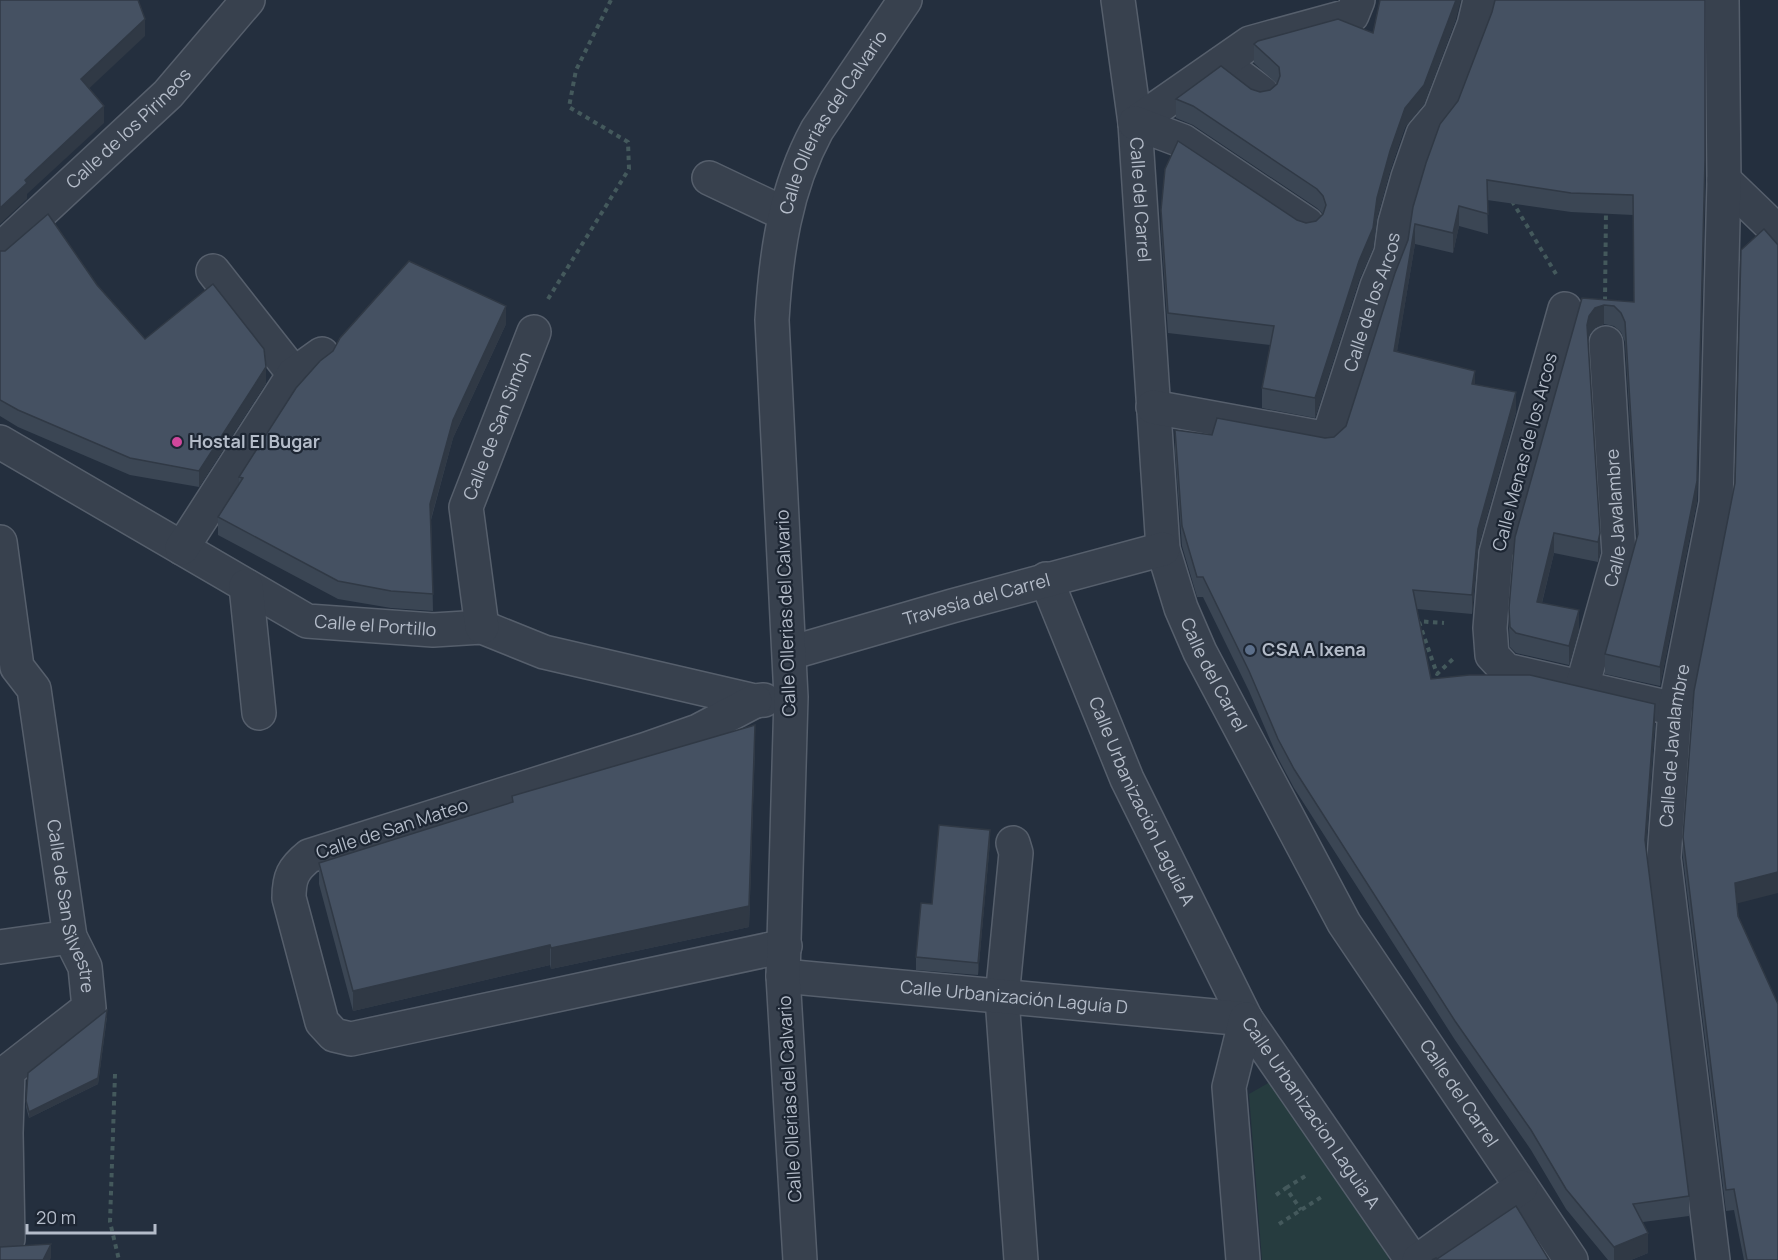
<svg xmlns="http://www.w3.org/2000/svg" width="1778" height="1260" font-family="Manrope,sans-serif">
	<rect width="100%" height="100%" fill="#242f3e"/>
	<!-- green -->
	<path fill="#263c3f" d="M1270,1082L1385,1244L1389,1260H1262L1249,1094Z"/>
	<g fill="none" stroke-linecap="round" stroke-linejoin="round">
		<defs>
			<g id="minor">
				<path id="s1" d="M1118,0L1135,123L1163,549L1181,608L1200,652L1344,923L1571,1260"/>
				<path d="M1222,63L1262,93"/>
				<path d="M1135,123L1250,43L1352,15L1358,0"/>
				<path d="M1135,123L1183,141L1307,224"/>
				<path d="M709,178L785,214"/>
				<path d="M1724,180L1778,232"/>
				<path id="s2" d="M0,250L168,94L248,0"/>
				<path d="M213,271L294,374"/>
				<path d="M1565,309L1496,553L1490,628L1492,655L1506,670L1675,709"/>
				<path id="s3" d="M1153,407L1328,439L1377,286L1391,253L1395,223L1408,177L1423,134L1440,114L1474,25L1480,0"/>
				<path id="s4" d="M0,442L307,621L433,630L482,627L544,652L755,701L764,700"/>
				<path id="s5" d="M0,542L17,667L34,689L70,937L85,967L89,1008L8,1071L6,1133L8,1239L0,1240"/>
				<path d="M182,548L294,374L322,354"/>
				<path id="s6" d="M1046,579L1127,779L1246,1019L1412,1260"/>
				<path d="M246,586L259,713"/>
				<path id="s7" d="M482,627L466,507L534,332"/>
				<path id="s8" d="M790,653L952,606L1163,549"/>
				<path id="s9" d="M1582,687L1619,555L1606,343"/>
				<path d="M755,701L698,731L644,750L309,856C293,869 289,877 289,898L322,1022L334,1035L351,1039L785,946"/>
				<path d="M1013,843L1016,853L1002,998L1021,1260"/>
				<path d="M0,947L70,937"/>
				<path id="s10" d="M783,976L1246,1019"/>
				<path id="s11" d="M800,1260L783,976L791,697L772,320C776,253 785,189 817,130L905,0"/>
				<path d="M1243,1260L1229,1087L1246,1019"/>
				<path d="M1419,1260L1521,1187"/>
				<path id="s12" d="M1713,1260L1664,858L1675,709L1716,503L1724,180L1722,0"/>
			</g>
		</defs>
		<!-- minor casing -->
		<use href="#minor" stroke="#565f6c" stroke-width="36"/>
		<!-- path -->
		<g stroke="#44595c" stroke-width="4" stroke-dasharray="4.5 4.5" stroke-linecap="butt">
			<path d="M1512,201L1556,274"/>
			<path d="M548,299L629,169L628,142L569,107L576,70L611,0"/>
			<path d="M1605,301L1606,210"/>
			<path d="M1415,621L1444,623"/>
			<path d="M1419,622L1437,674L1453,659"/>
			<path d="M115,1074L110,1222L119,1260"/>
			<path d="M1286,1188L1307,1175"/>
			<path d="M1276,1195L1286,1188L1301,1210"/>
			<path d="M1279,1224L1323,1196"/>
		</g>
		<!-- minor -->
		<use href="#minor" stroke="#38414e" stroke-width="33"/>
	</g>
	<!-- wall -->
	<g fill="#3b4654">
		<path d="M1492,12L1705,180L1697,501L1660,686L1605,674V654L1637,538L1625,342L1621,332L1614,326L1604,324L1595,328L1589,335L1588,339L1600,553L1598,562L1554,553L1542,603L1579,630L1569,665L1516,653L1510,647L1509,628V608L1582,298L1634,302L1633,215L1571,212L1487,200L1488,234L1459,226L1453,253L1415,244L1397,351L1475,384L1516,412L1478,548L1472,614L1417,609L1431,679L1655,724L1646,848L1689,1196V1216L1643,1222L1648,1253L1631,1260H1608L1566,1209L1531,1150L1455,1040L1294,788L1278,758L1249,691L1203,597H1197L1182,546L1175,450V430L1212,435L1325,438L1334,437L1346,426L1408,240L1458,101Z"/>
		<path d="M1456,19L1424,104L1405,127L1390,171L1377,218L1373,248L1359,280L1315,418L1262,408V388L1270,345L1168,333L1161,229V210L1297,220L1306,223L1316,221L1323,214L1317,208L1193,125L1176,118V99L1251,89L1260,92L1270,90L1277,84L1254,63V44L1373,33Z"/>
		<path d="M0,251L97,285L145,339L266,383L199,487L130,475L18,427L0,416Z"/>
		<path d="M506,324L453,438L431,520L433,611L391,608L338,599L218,535V517L239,485V477Z"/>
		<path d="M1735,483L1737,903L1778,1260H1744L1734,1210L1726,1211L1683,858V837Z"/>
		<path d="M755,746L749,927L551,969L550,965L353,1011L319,884V863L512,803V796Z"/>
		<path d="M990,842L978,975L916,970V957Z"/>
		<path d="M107,1017L98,1084L29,1118L26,1107V1101Z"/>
	</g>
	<!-- shaded-wall -->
	<g fill="#303945">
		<path d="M1456,0H1461L1456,19L1424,104L1405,127L1390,171L1377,218L1373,248L1359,280L1315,418V398L1377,198L1390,151L1405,108Z"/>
		<path d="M145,19V36L81,96V79Z"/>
		<path d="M104,106V123L27,194V199L0,224V208L25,180Z"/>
		<path d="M1705,160L1697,501L1660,686V667Z"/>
		<path d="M1459,206V226L1453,253V233Z"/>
		<path d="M1415,224V244L1394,370V351Z"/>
		<path d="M1604,305V324L1595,328L1589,335L1587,344V325L1589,316L1595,308Z"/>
		<path d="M506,306V324L453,438L430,522V504L453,420Z"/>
		<path d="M266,367V383L199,487V471Z"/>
		<path d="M1475,371V390L1472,384Z"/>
		<path d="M1516,392V412L1478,548L1472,614V595L1478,529Z"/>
		<path d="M1554,533V553L1537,622V602Z"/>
		<path d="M1600,533V553L1598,562V542Z"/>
		<path d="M1579,610V630L1569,665V646Z"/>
		<path d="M1655,704V724L1645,860V840Z"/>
		<path d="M755,725L749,927L551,969V948Z"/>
		<path d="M990,830V842L978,975V963Z"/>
		<path d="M1778,872V893L1735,904V883Z"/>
		<path d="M550,945V965L353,1011V991Z"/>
		<path d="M107,1010L98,1084L29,1118V1112Z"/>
		<path d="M1648,1233V1253L1631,1260H1614V1247Z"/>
		<path d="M51,1244V1258L50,1260H43Z"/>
	</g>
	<!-- building -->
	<g fill="#455162" stroke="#303945" stroke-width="1.5">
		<path d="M0,0H138L145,19L81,79L104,106L25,180L27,183L0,208Z"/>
		<path d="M1380,0H1456L1424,85L1405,108L1390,151L1377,198L1373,228L1359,261L1315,398L1262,388L1274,326L1168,313L1161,210L1165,169L1178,141L1297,220L1306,223L1316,221L1323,214L1326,205L1323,196L1317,189L1193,106L1176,99L1221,66L1251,89L1260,92L1270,90L1277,84L1280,76L1279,67L1254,44L1258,41L1338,19L1373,33Z"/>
		<path d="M1495,0H1705V160L1697,481L1660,667L1605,654L1638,534L1625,322L1621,313L1614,306L1604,305L1595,308L1589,316L1587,325L1600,533L1598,542L1554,533L1537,602L1579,610L1569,646L1516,633L1510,627L1509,608L1515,537L1582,298L1634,302L1633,195L1571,193L1487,180L1488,214L1459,206L1453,233L1415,224L1394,351L1475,371L1472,384L1516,392L1478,529L1472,595L1413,590L1431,679L1469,675H1530L1655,704L1645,840L1689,1196L1633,1204L1648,1233L1614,1247L1566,1189L1531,1130L1455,1021L1294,769L1278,739L1249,671L1203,577H1197L1182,526L1175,430L1212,435L1217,418L1325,438L1334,437L1346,426L1395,273L1408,240L1413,207L1426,163L1440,124L1458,101L1492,12Z"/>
		<path d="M48,214L97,285L145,339L213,284L264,349L266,367L199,471L130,458L18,410L0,400V251H5Z"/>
		<path d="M1764,229L1778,245V872L1735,883L1738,916L1778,1004V1260H1747L1734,1189L1726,1190L1683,837L1694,691L1735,483L1741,250Z"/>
		<path d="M409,261L506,306L453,420L430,504L433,594L391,591L338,581L218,517L243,478L239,477L296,388L320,361L333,351L340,338Z"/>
		<path d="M755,725L749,906L551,948L550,945L353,991L319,863L513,802L512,796Z"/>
		<path d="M939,825L990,830L978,963L916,957L921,903L932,904Z"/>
		<path d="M107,1010L98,1078L29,1112L26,1101L28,1073Z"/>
		<path d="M1516,1206L1549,1260H1432L1436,1258L1437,1259Z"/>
		<path d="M51,1244L43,1260H0V1247Z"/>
	</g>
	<!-- markers -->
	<circle fill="#d1479c" stroke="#1d2633" stroke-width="2" cx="177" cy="442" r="6"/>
	<circle fill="#5c6f8a" stroke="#1d2633" stroke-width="2" cx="1250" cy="650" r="6"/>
	<g text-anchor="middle" stroke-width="4.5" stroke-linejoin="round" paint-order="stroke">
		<!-- street labels -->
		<g font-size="18" fill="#b4bcc9" stroke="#1d2633">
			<text dy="6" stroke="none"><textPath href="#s11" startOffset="1152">Calle Ollerias del Calvario</textPath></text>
			<text dy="6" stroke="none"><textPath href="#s2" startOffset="177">Calle de los Pirineos</textPath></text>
			<text dy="6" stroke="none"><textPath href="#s1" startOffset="201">Calle del Carrel</textPath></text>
			<text dy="6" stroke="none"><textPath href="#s3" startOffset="322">Calle de los Arcos</textPath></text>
			<text dy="6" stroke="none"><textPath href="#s7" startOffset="208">Calle de San Simón</textPath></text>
			<text transform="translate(1525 452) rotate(-75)" y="6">Calle Menas de los Arcos</text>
			<text dy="6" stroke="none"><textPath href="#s9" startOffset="174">Calle Javalambre</textPath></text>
			<text dy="6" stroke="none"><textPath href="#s8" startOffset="194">Travesía del Carrel</textPath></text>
			<text transform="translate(786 613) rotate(-92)" y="6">Calle Ollerias del Calvario</text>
			<text dy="6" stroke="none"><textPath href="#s4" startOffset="424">Calle el Portillo</textPath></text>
			<text dy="6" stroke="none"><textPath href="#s1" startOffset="687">Calle del Carrel</textPath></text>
			<text dy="6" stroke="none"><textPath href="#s12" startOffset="518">Calle de Javalambre</textPath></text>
			<text dy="6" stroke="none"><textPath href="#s6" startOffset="242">Calle Urbanización Laguía A</textPath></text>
			<text transform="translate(392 829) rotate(-18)" y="6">Calle de San Mateo</text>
			<text dy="6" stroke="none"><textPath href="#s5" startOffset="375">Calle de San Silvestre</textPath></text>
			<text dy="6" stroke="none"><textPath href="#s10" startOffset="232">Calle Urbanización Laguía D</textPath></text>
			<text dy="6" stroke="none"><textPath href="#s1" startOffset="1173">Calle del Carrel</textPath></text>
			<text transform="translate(790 1099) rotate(-93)" y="6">Calle Ollerias del Calvario</text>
			<text dy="6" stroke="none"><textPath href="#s6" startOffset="598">Calle Urbanizacion Laguia A</textPath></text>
		</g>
		<!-- poi labels -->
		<g font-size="18" font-weight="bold" fill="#b4bcc9" stroke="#1d2633" text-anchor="start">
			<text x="189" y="448">Hostal El Bugar</text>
			<text x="1262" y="656">CSA A Ixena</text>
		</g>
	</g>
	<!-- scale -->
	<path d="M27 1224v9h128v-9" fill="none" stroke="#b4bcc9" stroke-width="3"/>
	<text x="36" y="1224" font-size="18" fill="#b4bcc9" stroke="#1d2633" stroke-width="4.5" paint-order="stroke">20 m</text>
</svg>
